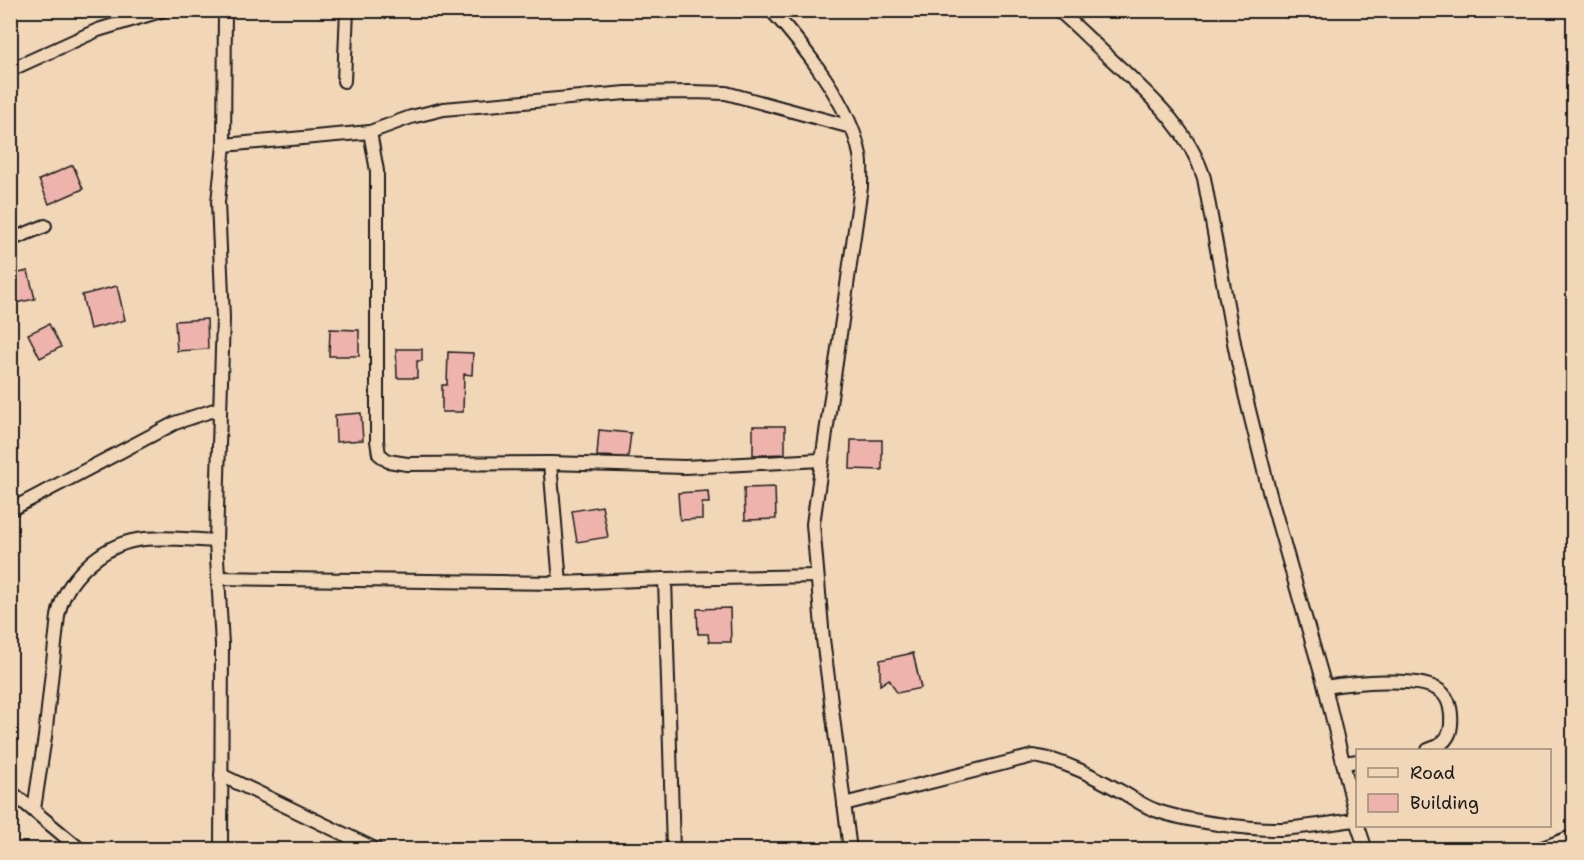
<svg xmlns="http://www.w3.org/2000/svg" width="1584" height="860" font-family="'Shantell Sans',sans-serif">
	<rect width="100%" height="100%" fill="#f2d6b8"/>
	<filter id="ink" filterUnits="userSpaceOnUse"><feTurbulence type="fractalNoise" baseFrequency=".0167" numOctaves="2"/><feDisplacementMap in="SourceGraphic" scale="12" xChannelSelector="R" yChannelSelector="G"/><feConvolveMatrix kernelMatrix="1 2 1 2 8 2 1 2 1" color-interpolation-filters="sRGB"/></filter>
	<g filter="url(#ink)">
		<!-- building -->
		<g fill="#eeb3ac" stroke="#1c1c1c" stroke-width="1.5">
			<path d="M73,165L83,189L49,204L39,180Z"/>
			<path d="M28,271L35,299L10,304V275Z"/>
			<path d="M117,286L125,320L90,329L82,295Z"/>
			<path d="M207,319L208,349L177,351L175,321Z"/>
			<path d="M49,324L61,347L40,358L28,334Z"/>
			<path d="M330,329L359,330V356H329Z"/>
			<path d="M396,349H422V361H417V378H397Z"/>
			<path d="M448,352L473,353L472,375L464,374L463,412H442V385H447Z"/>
			<path d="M361,413L363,440L336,442L335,415Z"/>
			<path d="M753,426H785V454L753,455Z"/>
			<path d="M599,430L631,433L628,457L597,456Z"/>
			<path d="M851,440H882V470L850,469Z"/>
			<path d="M775,487L776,519L745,520L744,488Z"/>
			<path d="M708,491L709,503H702V519L680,520L678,493Z"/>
			<path d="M602,506L608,537L577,542L572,511Z"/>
			<path d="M730,608L731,642H709L708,634H698L697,609Z"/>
			<path d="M913,653L921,688L897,693L889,679L880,685V660Z"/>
		</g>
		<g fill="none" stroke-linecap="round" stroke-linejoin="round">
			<defs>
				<g id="street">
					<path d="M771,10C804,46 851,106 860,155C862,165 861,176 861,187L813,524L823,639L850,850"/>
					<path d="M1058,10C1077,26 1094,44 1112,60C1149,95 1189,129 1204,178L1235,348L1245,394L1270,495L1325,687L1358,825"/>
					<path d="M10,70L98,30L164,10"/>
					<path d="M344,81L347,10"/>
					<path d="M224,145L370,132"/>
					<path d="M10,240L45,226"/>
					<path d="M821,460L685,467L550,463L407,464L388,461L379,454L377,441V171L370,132L411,117L444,109L626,93L691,92L726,93L851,127"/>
					<path d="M550,463L560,583"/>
					<path d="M10,510L175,423L220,408"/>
					<path d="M218,578L560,583L665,579L673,850"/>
					<path d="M665,579L817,576"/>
					<path d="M1325,687C1350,683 1420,675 1440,691C1450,698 1452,713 1451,725C1450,739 1441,746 1428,750"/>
					<path d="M1343,763L1358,761"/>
					<path d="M221,775L377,850"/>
					<path d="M10,791L81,850"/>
					<path d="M844,804L1033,756C1064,760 1095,777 1122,792C1133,798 1143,806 1155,810C1184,821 1251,830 1282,829C1307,827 1331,823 1356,820"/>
					<path d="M34,809L45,737L58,616C64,580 101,546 137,540C161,536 192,540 216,541"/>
					<path d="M1358,826L1366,850"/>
					<path d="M221,850L222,645L216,541L223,318L218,202L224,145L225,10"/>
					<path d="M1537,850L1574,836"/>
				</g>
			</defs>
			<!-- street casing -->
			<use href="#street" stroke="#1c1c1c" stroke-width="16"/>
			<!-- street -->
			<use href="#street" stroke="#f2d6b8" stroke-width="12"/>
		</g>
	</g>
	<!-- margin -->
	<rect width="1584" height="860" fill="none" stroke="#f2d6b8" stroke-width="36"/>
	<rect x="18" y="18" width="1548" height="824" fill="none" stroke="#1c1c1c" stroke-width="2" filter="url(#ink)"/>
	<!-- legend -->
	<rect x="1356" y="749" width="195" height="78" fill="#f2d6b8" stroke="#9c8c7a" stroke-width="1.5"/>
	<rect x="1368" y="768" width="30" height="9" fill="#f2d6b8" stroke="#9c8c7a" stroke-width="1.5"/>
	<text x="1410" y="779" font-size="18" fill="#1c1c1c">Road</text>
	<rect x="1368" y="794" width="30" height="18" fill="#eeb3ac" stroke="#9c8c7a" stroke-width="1.5"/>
	<text x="1410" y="809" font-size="18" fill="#1c1c1c">Building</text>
</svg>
